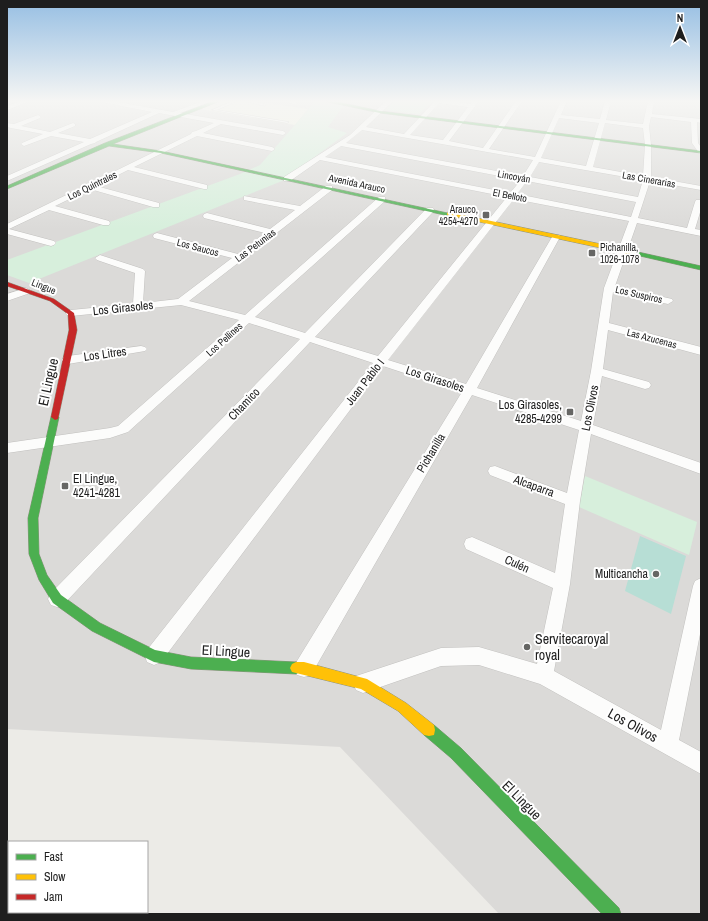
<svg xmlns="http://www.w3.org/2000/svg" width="708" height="921" font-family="'Archivo Narrow',sans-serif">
	<rect width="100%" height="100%" fill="#ecebe7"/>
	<!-- residential -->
	<path fill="#dbdad8" d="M7,101H701V914H499L340,747L7,729Z"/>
	<!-- education -->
	<path fill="#f2f4e3" d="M221,101H253L308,109L295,125L200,109Z"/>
	<!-- park -->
	<g fill="#d7efdc">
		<path d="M313,101H347L328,127L347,133L282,181L29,283L7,275V260L240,174L260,165L314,103Z"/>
		<path d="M395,101L432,102L419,114L385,110Z"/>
		<path d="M585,476L697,522L689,555L579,507Z"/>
	</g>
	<!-- pitch -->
	<path fill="#b7ded5" d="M640,536L686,556L671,614L625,591Z"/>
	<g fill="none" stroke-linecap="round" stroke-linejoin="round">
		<defs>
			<g id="lane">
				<path d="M233,101H237L217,110L289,122L287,123L212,110Z"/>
				<path d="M251,101L265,104L266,105L265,106L244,101Z"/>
				<path d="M290,101L297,103V104L296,105L285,101Z"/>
			</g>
			<g id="street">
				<path d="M21,101H30L7,110V106Z"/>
				<path d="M97,101H112L173,112L203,101H212L180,113L283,131L286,133L283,135L221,124L203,133L272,147L275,149L272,151L197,136L134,167L207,185V189H204L128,170L96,186L159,203V207H153L90,189L55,206L109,221L110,223L109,225H103L49,210L9,229L54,241L56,243L54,245L51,246L7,234V224L191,134L192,132L196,131L214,123L159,113L96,142L95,143L91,144L7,181V176L84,142L51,136L24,146L21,144L22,143L43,134L11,128L7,127V123L14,124L38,115L41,117L40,118L21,126L50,132L73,123L75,124V126L58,133L90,139L152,112Z"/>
				<path d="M386,101H393L366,127L404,134L433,103L431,101H450L471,104L473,101H479L449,141L483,148L516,101H522L489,149L535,157L561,101H567L561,115L600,119L605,101H611L606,120L643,124L648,101H654L652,114L701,119V123L697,122L698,143L701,147V154L699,153L692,143L691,122L651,117L649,126L651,145V177L701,186V190L650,181L638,218L687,228L695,202L696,200H701V209L695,229L701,230V236L637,223L615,286L672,299L673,301L668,304L613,292L609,323L701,347V355L608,330L603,369L649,382L651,385L649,388L645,389L602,376L593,425L701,463V474L591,434L580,501L570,584L554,671L661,730L693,586L695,581L701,578V629L679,740L701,752V774L540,684L479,665L441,666L363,693L356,690L353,683L356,676L441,648L479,647L537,664L553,588L466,549L464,544L466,539L472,537L555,573L565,504L490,475L488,471L490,467L495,466L567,493L579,430L472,395L311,675L304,677L297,675L295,668L297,661L462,392L383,366L161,662L154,665L147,662L145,656L147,650L373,363L310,342L63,605L57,607L51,605L48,599L51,593L300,339L249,323L128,432L110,438L7,453V443L110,428L118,426L239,320L181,305L71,316L67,315L66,313L67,311L71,310L133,304L135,273L97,260L95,258L100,255L143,269L145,271L143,303L178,299L232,258L154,238L153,236L154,234L157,233L238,254L265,233L204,218L203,216L204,214L207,213L270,229L295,210L244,200V196L300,206L326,186H332V190L189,301L245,315L379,197H385V201L255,317L305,333L427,208H433L434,210L433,212L315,337L378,356L507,197L320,160L290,181H284V177L350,135ZM439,103L468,107L443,140L410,135ZM559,118L599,123L586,166L541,158ZM605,123L643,128L645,145L643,176L593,167ZM362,130L533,160L523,176L346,143ZM341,146L521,180L510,193L325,157ZM539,162L643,180L638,197L530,177ZM527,181L636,202L631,217L517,194ZM514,199L629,221L604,288L591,371L581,421L477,388L560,237L559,235H553L552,237L466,384L388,360Z"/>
				<path d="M26,288L31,291L30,293L7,301V294Z"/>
				<path d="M141,346L145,347L147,349L145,351L68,364L64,363L62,360L64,357L68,356Z"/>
			</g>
			<g id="fast">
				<path d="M214,101H220L113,144L161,151L452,214L449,216L161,153L109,146L7,189V186L105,143Z"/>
				<path d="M324,101H333L380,111L701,151V153L380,113Z"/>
				<path d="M629,250L701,266V270L627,253L626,252Z"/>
				<path d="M55,414L59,417L38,518L39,554L47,575L61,595L100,623L155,650L191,657L296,662L300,664L302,668L300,672L296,674L191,669L154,662L92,631L53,603L39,580L29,554L28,518L51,417Z"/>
				<path d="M429,724L434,725L461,748L619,908L621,914H602L451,758L424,735L423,730L424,725Z"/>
			</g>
			<g id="slow">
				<path d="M449,212L629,250L632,252L629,254L447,215V213Z"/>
				<path d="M296,662H304L367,679L406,703L434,725L435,730L434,735L429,736L424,735L398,711L361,689L292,672L290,668L292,664Z"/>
			</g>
			<path id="jam" d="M7,282L54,299L74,313L77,330L58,419L55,420L51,417L69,330L68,314L50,301L7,286Z"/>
		</defs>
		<!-- lane casing -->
		<use href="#lane" stroke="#c2c1bf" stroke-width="1"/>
		<!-- street casing -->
		<use href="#street" stroke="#c2c1bf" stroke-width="1"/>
		<!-- fast casing -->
		<use href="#fast" stroke="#8f9481" stroke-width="1"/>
		<!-- slow casing -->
		<use href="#slow" stroke="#8f9481" stroke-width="1"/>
		<!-- jam casing -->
		<use href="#jam" stroke="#8f9481" stroke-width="1"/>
		<!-- lane -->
		<use href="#lane" fill="#fcfcfb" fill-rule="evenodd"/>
		<!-- street -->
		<use href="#street" fill="#fcfcfb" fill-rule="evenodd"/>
		<!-- fast -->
		<use href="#fast" fill="#4caf50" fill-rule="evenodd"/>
		<!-- slow -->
		<use href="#slow" fill="#ffc107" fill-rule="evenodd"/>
		<!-- jam -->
		<use href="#jam" fill="#c62828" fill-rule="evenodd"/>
	</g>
	<!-- sky -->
	<linearGradient id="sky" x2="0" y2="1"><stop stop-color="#97bfe3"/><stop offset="0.44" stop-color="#f6f6f4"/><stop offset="1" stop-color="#f6f6f4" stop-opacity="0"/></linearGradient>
	<rect width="708" height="230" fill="url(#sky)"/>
	<!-- markers -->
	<g fill="#666664" stroke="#fff" stroke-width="1.5">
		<rect x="482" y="211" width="8" height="8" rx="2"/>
		<rect x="588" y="249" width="8" height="8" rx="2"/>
		<rect x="566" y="408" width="8" height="8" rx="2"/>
		<rect x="61" y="482" width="8" height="8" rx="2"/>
		<circle cx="656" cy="574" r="4"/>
		<circle cx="527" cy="647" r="4"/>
	</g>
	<g text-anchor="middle" stroke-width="4" stroke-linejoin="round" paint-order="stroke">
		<!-- far-street labels -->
		<g font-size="10" fill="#1e1e1e" stroke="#fff">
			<text transform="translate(514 176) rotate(10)" y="4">Lincoyán</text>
			<text transform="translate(649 179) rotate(10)" y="4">Las Cinerarias</text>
			<text transform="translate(357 183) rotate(12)" y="4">Avenida Arauco</text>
			<text transform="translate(92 185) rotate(-26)" y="4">Los Quintrales</text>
			<text transform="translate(510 195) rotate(11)" y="4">El Belloto</text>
			<text transform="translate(255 245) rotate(-37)" y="4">Las Petunias</text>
			<text transform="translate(198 247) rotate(15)" y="4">Los Saucos</text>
			<text transform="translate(44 286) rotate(22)" y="4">Lingue</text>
			<text transform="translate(639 294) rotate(13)" y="4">Los Suspiros</text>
			<text transform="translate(652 338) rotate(15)" y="4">Las Azucenas</text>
			<text transform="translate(224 339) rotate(-42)" y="4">Los Pellines</text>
		</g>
		<!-- far-poi labels -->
		<g font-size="10" fill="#1e1e1e" stroke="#fff" text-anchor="end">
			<text x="478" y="213">Arauco,<tspan x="478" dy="12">4254-4270</tspan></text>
			<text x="600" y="251" text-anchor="start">Pichanilla,<tspan x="600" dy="12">1026-1078</tspan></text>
		</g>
		<!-- street labels -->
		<g font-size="12" fill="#1e1e1e" stroke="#fff">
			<text transform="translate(123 308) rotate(-6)" y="4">Los Girasoles</text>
			<text transform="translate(105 354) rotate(-8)" y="4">Los Litres</text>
			<text transform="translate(435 379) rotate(18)" y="4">Los Girasoles</text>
			<text transform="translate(365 382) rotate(-52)" y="4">Juan Pablo I</text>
			<text transform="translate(244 404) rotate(-46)" y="4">Chamico</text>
			<text transform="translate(590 408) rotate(-79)" y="4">Los Olivos</text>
			<text transform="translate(431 453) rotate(-59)" y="4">Pichanilla</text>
			<text transform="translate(534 486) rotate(20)" y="4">Alcaparra</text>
			<text transform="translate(517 564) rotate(24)" y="4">Culén</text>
		</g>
		<!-- poi labels -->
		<g font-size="12" fill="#1e1e1e" stroke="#fff" text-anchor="end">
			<text x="562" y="409">Los Girasoles,<tspan x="562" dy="14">4285-4299</tspan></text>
			<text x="73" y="483" text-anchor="start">El Lingue,<tspan x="73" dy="14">4241-4281</tspan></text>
			<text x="648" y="578">Multicancha</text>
		</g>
		<!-- near-street labels -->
		<g font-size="14" fill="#1e1e1e" stroke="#fff">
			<text transform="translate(48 382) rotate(-77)" y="5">El Lingue</text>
			<text transform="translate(226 651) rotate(3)" y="5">El Lingue</text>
			<text transform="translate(633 725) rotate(29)" y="5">Los Olivos</text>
			<text transform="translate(522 800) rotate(45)" y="5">El Lingue</text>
		</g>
		<!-- near-poi labels -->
		<g font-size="14" fill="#1e1e1e" stroke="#fff" text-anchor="start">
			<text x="535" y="644">Servitecaroyal<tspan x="535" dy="16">royal</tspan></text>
		</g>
	</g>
	<!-- border -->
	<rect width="708" height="921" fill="none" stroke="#1e1e1e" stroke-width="16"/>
	<!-- legend -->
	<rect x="8" y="841" width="140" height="72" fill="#ffffff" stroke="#a5a5a5"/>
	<rect x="16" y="854" width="20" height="6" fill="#4caf50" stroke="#a5a5a5"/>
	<text x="44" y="861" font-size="12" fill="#1e1e1e">Fast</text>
	<rect x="16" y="874" width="20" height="6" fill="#ffc107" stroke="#a5a5a5"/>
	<text x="44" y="881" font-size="12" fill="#1e1e1e">Slow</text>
	<rect x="16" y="894" width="20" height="6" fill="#c62828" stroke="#a5a5a5"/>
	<text x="44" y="901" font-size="12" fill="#1e1e1e">Jam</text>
	<!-- north arrow -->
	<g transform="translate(680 28)" stroke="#ffffff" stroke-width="3" paint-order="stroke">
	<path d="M0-3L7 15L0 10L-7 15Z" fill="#1e1e1e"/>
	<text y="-6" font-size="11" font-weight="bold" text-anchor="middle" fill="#1e1e1e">N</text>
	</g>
</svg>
